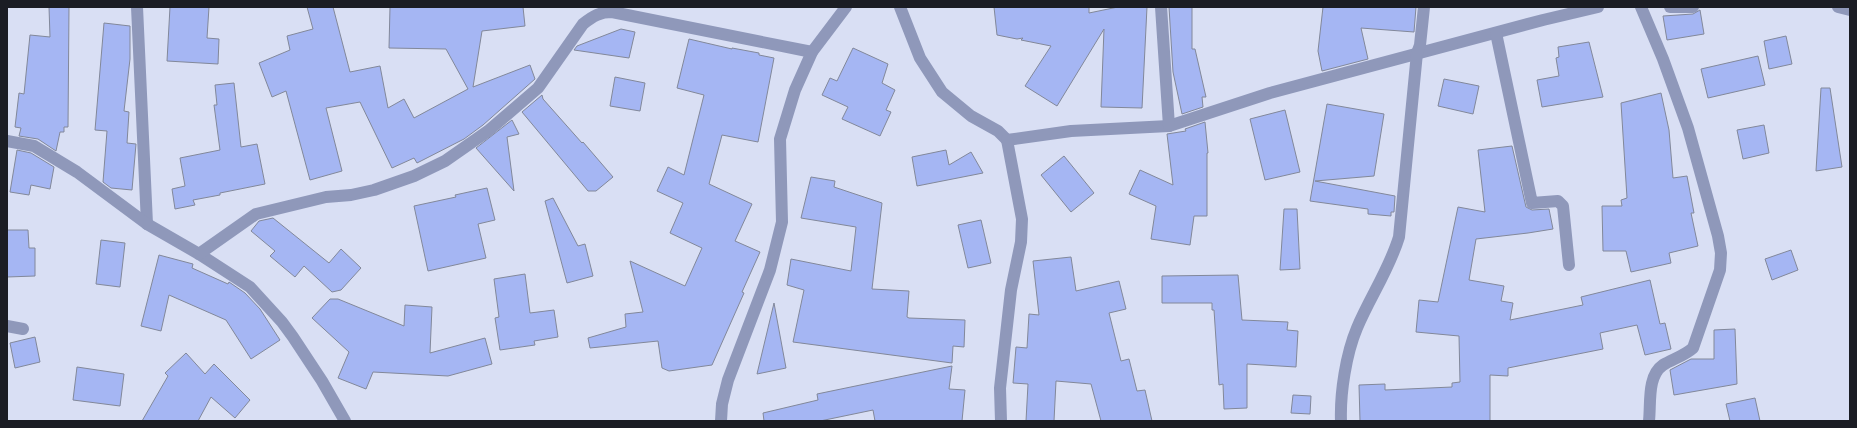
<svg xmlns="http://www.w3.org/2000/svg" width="1857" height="428" font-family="'IBM Plex Sans',sans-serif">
	<rect width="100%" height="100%" fill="#d9dff4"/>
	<!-- building -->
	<g fill="#a5b6f3" stroke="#82889a">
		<path d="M49,7H69L68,127H64V132H60L56,151L38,139L19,136L21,128L15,127L19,93L24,94L30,35L50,37Z"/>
		<path d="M170,7H209L207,38L219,39L218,64L167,61Z"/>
		<path d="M307,7H333L350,72L380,66L388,108L404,99L414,118L468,89L446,49L389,48L390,7H523L525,26L482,31L473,87L530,65L535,79L483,125L464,139L417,163L414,158L392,168L360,102L326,108L342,171L310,180L286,91L272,97L259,63L290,50L287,36L313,29Z"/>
		<path d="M994,7H1089V13L1118,7H1147L1142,108L1101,107L1104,29L1057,106L1025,86L1051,46L1021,40L1023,38L1017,39L997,35Z"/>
		<path d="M1169,7H1192V49H1195L1206,97H1202L1203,107L1182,114L1173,72Z"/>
		<path d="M1323,7H1416L1414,32L1361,28L1368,59L1322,71L1318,51Z"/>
		<path d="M1700,10L1704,34L1667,40L1663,16L1693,14Z"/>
		<path d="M104,23L130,26V59L124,111L129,112L127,143L136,144L132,190L111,188L103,182L107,131L95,130Z"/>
		<path d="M621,29L635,32L629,58L574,50L577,46Z"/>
		<path d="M1786,36L1792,64L1769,69L1764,41Z"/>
		<path d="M689,39L732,49V48L759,53V55L774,58L758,142L722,135L709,184L752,204L735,241L760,252L742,292L744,293L712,365L669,371L662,368L658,341L590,348L588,338L626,327L625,314L643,312L630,261L685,286L702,248L670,233L683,203L657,191L668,167L684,175L704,95L677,88Z"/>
		<path d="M1589,42L1603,97L1542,107L1537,80L1559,76L1556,58L1559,57L1558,47Z"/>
		<path d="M853,48L888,64L882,83L895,90L886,110L891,112L880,136L842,119L848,107L822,95L830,78L837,81Z"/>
		<path d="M1758,56L1765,85L1708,98L1701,69Z"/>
		<path d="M615,77L645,83L640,111L610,106Z"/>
		<path d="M1444,79L1479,86L1473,114L1438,106Z"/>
		<path d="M234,83L241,147L257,144L265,184L220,193V195L193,200L195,205L175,209L172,189L185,186L180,158L220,150L214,105H217L215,85Z"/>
		<path d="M1821,88H1830L1842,167L1816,171Z"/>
		<path d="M1661,93L1669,130L1673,178L1687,176L1694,213H1691L1698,246L1669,253L1671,263L1631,272L1626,251H1603L1602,206H1622L1621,200L1627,198L1621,103Z"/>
		<path d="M542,95L543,99L582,143L583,142L613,177L596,191H588L522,112Z"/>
		<path d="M1327,104L1384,114L1374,176L1315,181L1395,196L1394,212H1391V216L1368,214V209L1310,201Z"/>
		<path d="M1285,110L1300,172L1265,180L1250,119Z"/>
		<path d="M512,120L519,134L507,137L514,191L476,148Z"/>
		<path d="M1205,122L1208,153H1207V216H1194L1190,245L1151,239L1156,206L1129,194L1140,170L1173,185L1167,134L1186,131L1185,129Z"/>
		<path d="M1764,125L1769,153L1743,159L1737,130Z"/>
		<path d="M1512,146L1526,207L1532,210L1549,209L1553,229L1528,233L1476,239L1469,280L1504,286L1501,301L1513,303L1510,320L1583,305L1581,297L1650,280L1660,324L1665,323L1671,349L1645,355L1637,325L1600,333L1603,349L1508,368V376L1490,375V421H1360L1359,385L1385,384V390L1452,387V383L1460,382L1459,336L1416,332L1419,300L1438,302L1458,207L1485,212L1478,150Z"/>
		<path d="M17,150L31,153L54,167L50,189L31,185L29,195L10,192Z"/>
		<path d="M946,150L949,165L971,152L983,173L917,186L912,157Z"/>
		<path d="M1064,156L1094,193L1071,212L1041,175Z"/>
		<path d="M811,177L835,181L834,187L882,203L872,289L909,291L907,317L909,318L965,320L964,347L953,346L952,363L793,342L804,290L787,285L791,259L851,271L856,227L801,218Z"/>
		<path d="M487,188L495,220L478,224L486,258L428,271L414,206L456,197L455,195Z"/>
		<path d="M553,198L578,246L585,244L593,276L567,283L545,201Z"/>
		<path d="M1284,209H1297L1300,269L1280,270Z"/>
		<path d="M273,218L329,263L341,249L361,268L341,290L332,292L304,266L295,277L270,256L275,251L251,231L259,221Z"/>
		<path d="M981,220L991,263L968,268L958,225Z"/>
		<path d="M7,230H28L29,248H35V276L7,277Z"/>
		<path d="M101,240L125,243L120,287L96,284Z"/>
		<path d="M1791,250L1798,270L1772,280L1765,259Z"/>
		<path d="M159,255L193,264L192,268L228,284L229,282L245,293L260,309L280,340L251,359L226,320L169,295L161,331L141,326Z"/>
		<path d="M1071,257L1076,291L1119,281L1126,309L1109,313L1121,361L1129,359L1137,391L1145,390L1152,421H1101L1091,384L1056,381L1054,421H1026L1028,384L1013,383L1016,347L1027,348L1029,314L1039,315L1033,261Z"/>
		<path d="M525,274L530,313L554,310L558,337L534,341L535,345L500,350L495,318L499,317L494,279Z"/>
		<path d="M1238,275L1242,320L1288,322L1287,330L1298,331L1296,367L1247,364V408L1224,409L1223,384L1219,385L1214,310H1212V303H1162V276Z"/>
		<path d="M330,299H338L404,326L405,305L432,307L430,353L485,338L492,364L448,376L373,372L366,389L338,378L349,352L312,318Z"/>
		<path d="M774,303L786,368L757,374Z"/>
		<path d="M1735,329L1737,384L1674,395L1670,370L1691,359H1714V330Z"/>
		<path d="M35,337L40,362L15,368L10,343Z"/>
		<path d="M186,353L205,374L214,364L250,400L235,418L211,397L198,421H142L168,376L165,373Z"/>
		<path d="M952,366L949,389L965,390L962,421H875L873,410L820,421H764L763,413L818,400L817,394Z"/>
		<path d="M77,367L124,374L120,406L73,400Z"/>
		<path d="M1293,395L1311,396L1310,414L1291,413Z"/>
		<path d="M1755,398L1760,421H1730L1726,404Z"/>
	</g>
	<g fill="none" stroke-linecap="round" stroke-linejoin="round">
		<!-- minor -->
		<g stroke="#8f98ba" stroke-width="12">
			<path d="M137,7L147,224"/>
			<path d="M900,7L920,58L942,92L971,116L998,131L1007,140L1071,131L1169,126L1270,93L1543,20L1598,7"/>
			<path d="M1161,7L1169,126"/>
			<path d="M1641,7L1663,59L1688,128L1718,236L1721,253L1720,270L1693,348C1684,356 1673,359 1663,365C1647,376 1651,403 1649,421"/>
			<path d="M1670,7H1693"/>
			<path d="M1838,7L1850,10"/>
			<path d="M1496,33L1532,203L1558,201L1563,206L1569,265"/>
			<path d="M7,141L34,146L77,172L147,224L199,254L250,287L282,322L293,337L322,381L345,421"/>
			<path d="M199,254L256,214L326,197L351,195L374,190L414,176L445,161L488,131L538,88L583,24C593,16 600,12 612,12L812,52"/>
			<path d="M7,326L23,329"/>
			<path d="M721,421L722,404L728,380L770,270L782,222L780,139L795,90L812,52L846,7"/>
			<path d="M1001,421L1000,388L1011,290L1021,242L1022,219L1007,140"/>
			<path d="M1341,421C1340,393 1346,354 1357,328C1370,297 1389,270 1399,237L1417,53L1420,45L1424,7"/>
		</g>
	</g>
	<!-- border -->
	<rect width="1857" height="428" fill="none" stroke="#1b1d24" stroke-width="16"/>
</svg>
